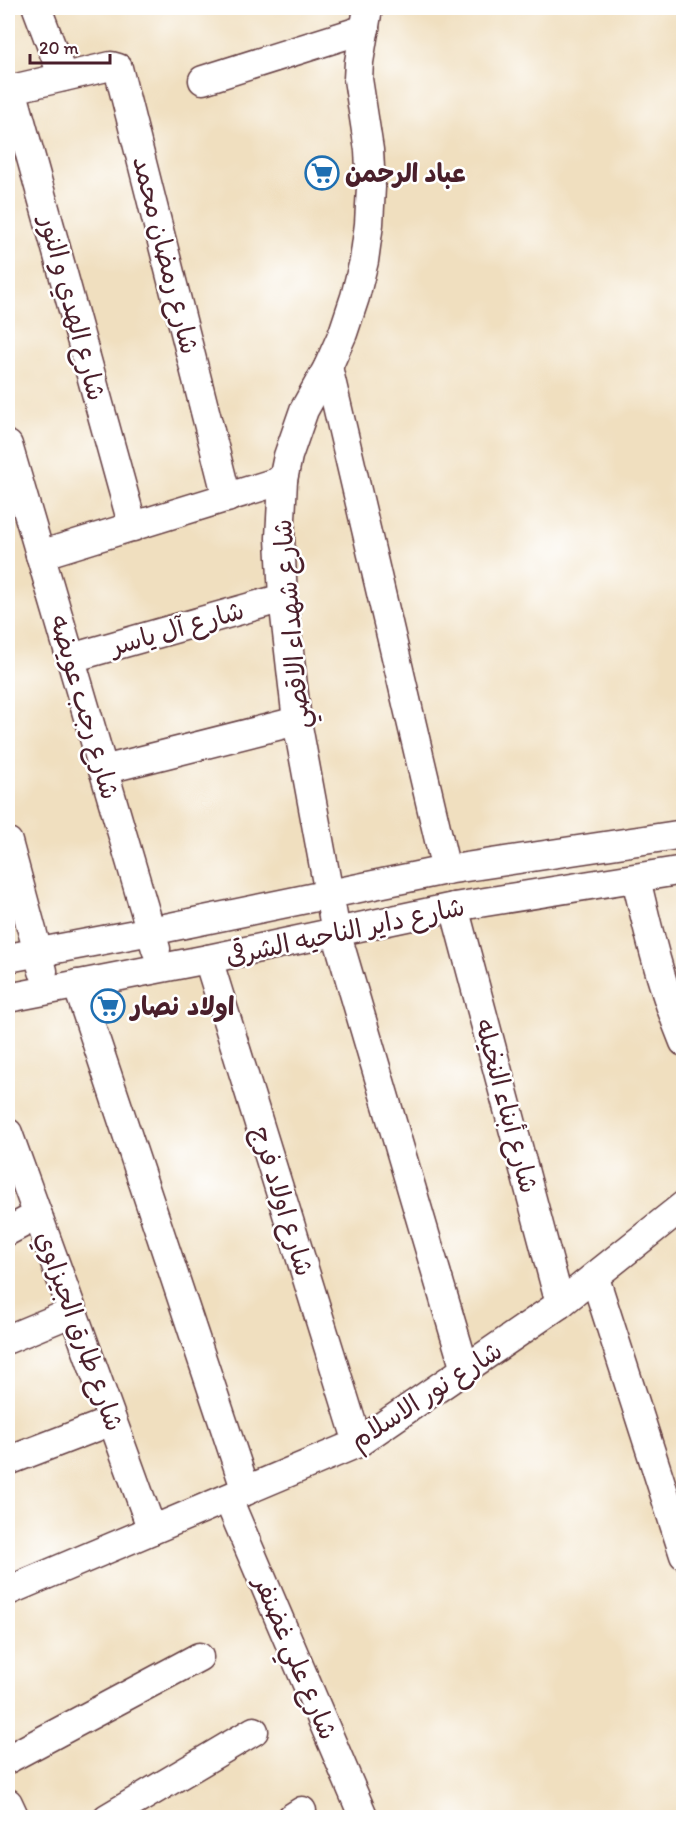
<svg xmlns="http://www.w3.org/2000/svg" width="691" height="1825" font-family="Itim,'Playpen Sans Arabic',sans-serif">
	<rect width="100%" height="100%" fill="#fff"/>
	<filter id="ink" filterUnits="userSpaceOnUse"><feTurbulence type="fractalNoise" baseFrequency=".0167" numOctaves="2"/><feDisplacementMap in="SourceGraphic" scale="12" xChannelSelector="R" yChannelSelector="G"/><feConvolveMatrix kernelMatrix="1 2 1 2 8 2 1 2 1" color-interpolation-filters="sRGB"/></filter>
	<filter id="wash" filterUnits="userSpaceOnUse"><feTurbulence type="fractalNoise" baseFrequency=".008" numOctaves="4" result="noise"/><feDisplacementMap in="SourceGraphic" scale="24" xChannelSelector="R" yChannelSelector="G"/><feGaussianBlur stdDeviation="1.35" result="paint"/><feColorMatrix in="noise" values="0 0 0 0 0 0 0 0 0 0 0 0 0 0 0 0 0 1.4 0 .05"/><feComposite in="paint" operator="in"/></filter>
	<g filter="url(#wash)">
		<rect width="100%" height="100%" fill="#f0dfbf"/>
	</g>
	<g filter="url(#ink)">
		<g fill="none" stroke-linecap="round" stroke-linejoin="round">
			<defs>
				<g id="street">
					<path d="M37,8L63,77"/>
					<path d="M368,8L359,62L358,79L369,150L371,187L369,224L364,261L355,297L343,333L328,367L304,410L288,456L283,480L280,538L283,598L297,721L336,932L465,1370"/>
					<path d="M203,80L365,29"/>
					<path d="M12,89L133,527"/>
					<path d="M8,90L111,66L118,68L227,498"/>
					<path d="M328,367L446,870"/>
					<path d="M8,445L156,949"/>
					<path d="M40,555L283,480"/>
					<path d="M71,658L283,598"/>
					<path d="M103,770L297,721"/>
					<path d="M8,842L43,971"/>
					<path d="M636,879C649,934 662,989 684,1042"/>
					<path d="M454,907L560,1304"/>
					<path d="M8,958L151,931L446,870L684,834"/>
					<path d="M208,959L358,1443"/>
					<path d="M77,984L246,1491"/>
					<path d="M8,998L208,959L454,907L684,870"/>
					<path d="M8,1133L152,1530"/>
					<path d="M8,1231L38,1215"/>
					<path d="M595,1278L684,1555"/>
					<path d="M8,1339L73,1312"/>
					<path d="M8,1461L112,1421"/>
					<path d="M228,1499L364,1818"/>
					<path d="M8,1591L358,1443L560,1304L684,1205"/>
					<path d="M8,1759L199,1657"/>
					<path d="M8,1803L15,1818"/>
					<path d="M107,1818L254,1731"/>
					<path d="M291,1818L302,1811"/>
				</g>
			</defs>
			<!-- street casing -->
			<use href="#street" stroke="#633c41" stroke-width="31"/>
			<!-- street -->
			<use href="#street" stroke="#fff" stroke-width="28"/>
		</g>
	</g>
	<!-- icons -->
	<defs>
		<symbol id="supermarket-ring" viewBox="-11 -11 22 22"><circle r="9.5" fill="#fff" stroke="#1f6fb2" stroke-width="1.5"/><path d="M-6-5.5h2.5l.6 2H6L4.5 2H-2.5L-4.4-4H-6ZM-1.5 3.2a1.3 1.3 0 1 0 .1 0ZM3 3.2a1.3 1.3 0 1 0 .1 0Z" fill="#1f6fb2"/></symbol>
	</defs>
	<g fill-rule="evenodd">
		<use href="#supermarket-ring" x="303" y="154" width="38" height="38"/>
		<use href="#supermarket-ring" x="89" y="987" width="38" height="38"/>
	</g>
	<g text-anchor="middle" stroke-width="5" stroke-linejoin="round" paint-order="stroke">
		<!-- poi labels -->
		<g font-size="26" font-weight="bold" fill="#4a1f2b" stroke="#fff" text-anchor="start">
			<text x="345" y="182">عباد الرحمن</text>
			<text x="131" y="1015">اولاد نصار</text>
		</g>
		<!-- street labels -->
		<g font-size="26" fill="#4a1f2b" stroke="#fff">
			<text transform="translate(166 255) rotate(76)" y="9">شارع رمضان محمد</text>
			<text transform="translate(73 308) rotate(75)" y="9">شارع الهدي و النور</text>
			<text transform="translate(291 624) rotate(-95)" y="9">شارع شهداء الاقصي</text>
			<text transform="translate(177 628) rotate(-16)" y="9">شارع آل ياسر</text>
			<text transform="translate(85 707) rotate(74)" y="9">شارع رجب عويضه</text>
			<text transform="translate(345 931) rotate(-12)" y="9">شارع داير الناحيه الشرقى</text>
			<text transform="translate(507 1106) rotate(75)" y="9">شارع أبناء النخيله</text>
			<text transform="translate(283 1201) rotate(73)" y="9">شارع اولاد فرج</text>
			<text transform="translate(80 1331) rotate(70)" y="9">شارع طارق الجيزاوي</text>
			<text transform="translate(426 1395) rotate(-33)" y="9">شارع نور الاسلام</text>
			<text transform="translate(296 1658) rotate(67)" y="9">شارع علي غضنفر</text>
		</g>
	</g>
	<!-- margin -->
	<rect width="691" height="1825" fill="none" stroke="#fff" stroke-width="30"/>
	<!-- scale -->
	<path d="M30 54v9h80v-9" fill="none" stroke="#4a1f2b" stroke-width="3"/>
	<text x="39" y="54" font-size="18" fill="#4a1f2b" stroke="#ffffff" stroke-width="4.5" paint-order="stroke">20 m</text>
</svg>
